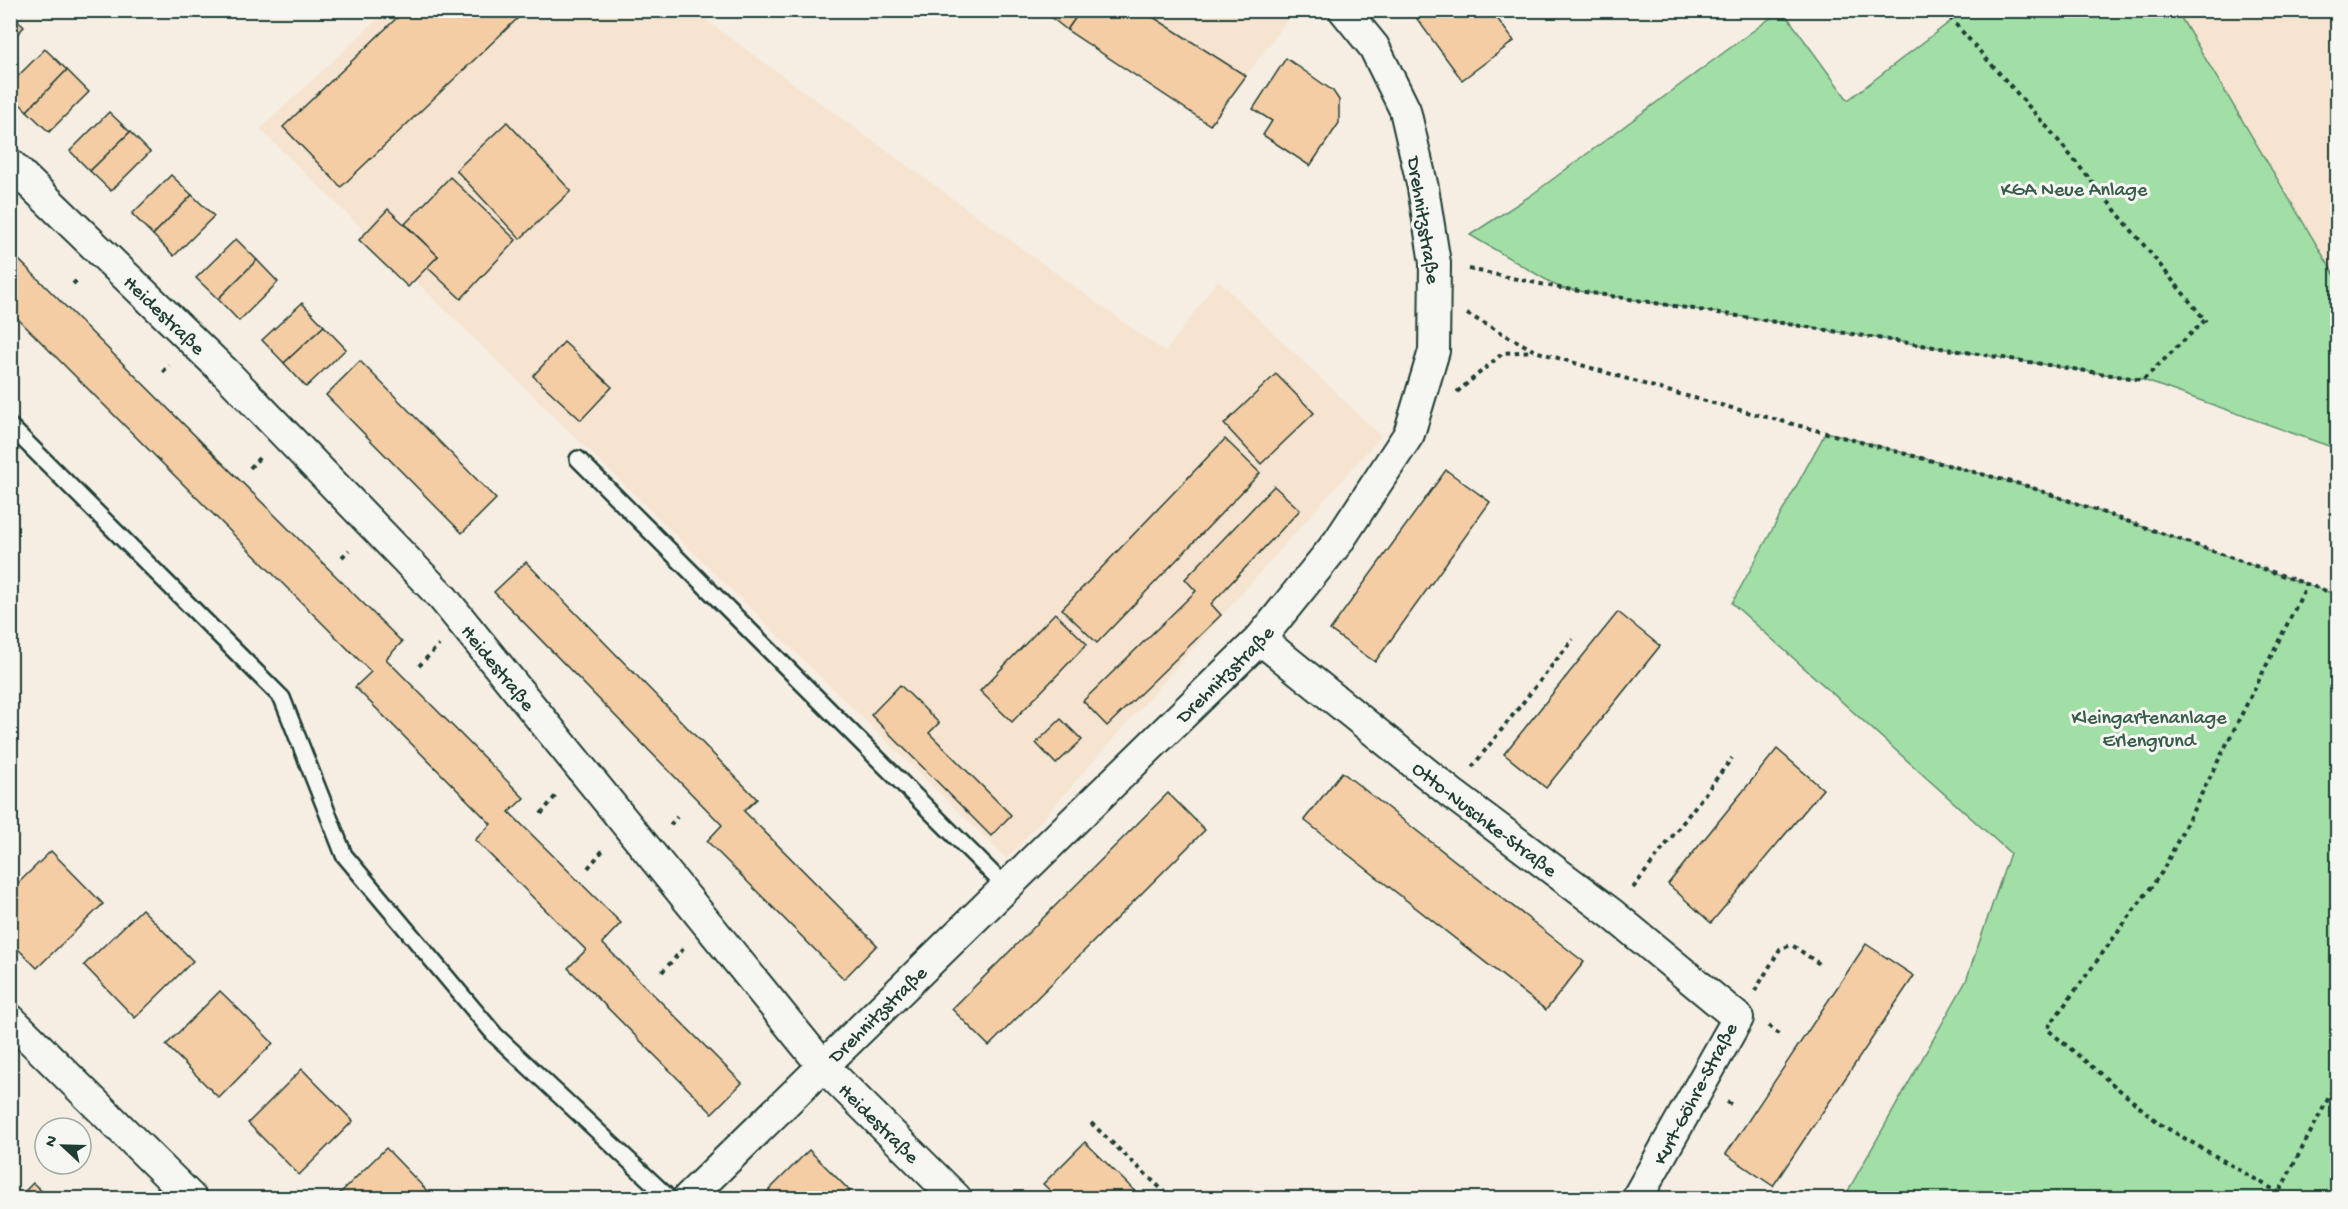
<svg xmlns="http://www.w3.org/2000/svg" width="2348" height="1209" font-family="'Gochi Hand',sans-serif">
	<rect width="100%" height="100%" fill="#f6eee3"/>
	<filter id="ink" filterUnits="userSpaceOnUse"><feTurbulence type="fractalNoise" baseFrequency=".0167" numOctaves="2"/><feDisplacementMap in="SourceGraphic" scale="12" xChannelSelector="R" yChannelSelector="G"/><feConvolveMatrix kernelMatrix="1 2 1 2 8 2 1 2 1" color-interpolation-filters="sRGB"/></filter>
	<g filter="url(#ink)">
		<!-- built -->
		<g fill="#f6e4d0">
			<path d="M386,11H693L1165,352L1218,280L1381,436L1007,859L260,129Z"/>
			<path d="M1039,11H1294L1210,125Z"/>
			<path d="M2177,11H2337V279Z"/>
		</g>
		<!-- green -->
		<g fill="#a2dfa6" stroke="#608e6d" stroke-width="1.5">
			<path d="M1780,11H1783L1848,100L1964,11H2177L2337,279V449L2143,380L1560,288L1470,235L1530,196Z"/>
			<path d="M1826,432L2027,486L2337,595V1198H1844L1966,981L2010,853L1732,603Z"/>
		</g>
		<!-- building -->
		<g fill="#f5cda5" stroke="#1f3d34" stroke-width="1.5">
			<path d="M405,10H510L518,18L341,187L283,127Z"/>
			<path d="M1042,10H1081L1067,30Z"/>
			<path d="M1081,10H1142L1246,76L1210,125L1067,30Z"/>
			<path d="M1428,10H1491L1514,41L1462,80L1417,19Z"/>
			<path d="M10,13L24,27L10,41Z"/>
			<path d="M45,49L67,70L27,111L10,94V84Z"/>
			<path d="M1286,58L1333,91L1339,100V123L1310,166L1263,135L1272,121L1253,109Z"/>
			<path d="M67,70L89,92L49,132L27,111Z"/>
			<path d="M109,112L130,132L90,171L70,151Z"/>
			<path d="M507,122L571,191L520,239L456,170Z"/>
			<path d="M130,132L150,152L111,191L90,171Z"/>
			<path d="M171,175L192,195L153,235L132,214Z"/>
			<path d="M450,177L516,240L461,299L427,267L438,256L405,224Z"/>
			<path d="M192,195L214,216L174,256L153,235Z"/>
			<path d="M388,209L438,256L408,287L359,240Z"/>
			<path d="M236,239L257,260L218,299L196,278Z"/>
			<path d="M10,251L402,642L386,659L524,798L509,812L621,923L602,943L742,1083L712,1113L568,968L586,950L475,840L491,824L355,687L371,672L10,311Z"/>
			<path d="M257,260L278,282L239,321L218,299Z"/>
			<path d="M302,303L324,326L284,363L262,340Z"/>
			<path d="M324,326L346,349L306,387L284,363Z"/>
			<path d="M564,342L612,387L581,420L533,376Z"/>
			<path d="M360,361L496,499L462,533L326,395Z"/>
			<path d="M1276,374L1314,413L1261,464L1224,424Z"/>
			<path d="M1225,439L1260,473L1097,643L1062,609Z"/>
			<path d="M1446,470L1490,502L1375,662L1330,630Z"/>
			<path d="M1274,486L1300,510L1211,604L1221,615L1107,726L1083,701L1196,591L1185,579Z"/>
			<path d="M526,562L757,799L744,811L877,945L844,979L707,841L722,825L494,592Z"/>
			<path d="M1618,612L1660,646L1546,788L1504,754Z"/>
			<path d="M1055,613L1087,644L1012,722L980,691Z"/>
			<path d="M900,685L939,723L929,733L1011,815L991,836L871,715Z"/>
			<path d="M1061,719L1082,740L1056,764L1036,743Z"/>
			<path d="M1777,749L1823,789L1711,923L1668,884Z"/>
			<path d="M1342,772L1584,962L1546,1010L1304,820Z"/>
			<path d="M1168,793L1205,830L989,1046L952,1009Z"/>
			<path d="M51,851L103,904L37,968L10,941V891Z"/>
			<path d="M142,909L193,961L135,1018L84,965Z"/>
			<path d="M1866,944L1914,976L1773,1186L1726,1154Z"/>
			<path d="M220,991L273,1043L219,1098L166,1045Z"/>
			<path d="M302,1069L353,1121L299,1175L248,1123Z"/>
			<path d="M1085,1142L1142,1198H1058L1043,1184Z"/>
			<path d="M386,1148L432,1196L430,1198H335Z"/>
			<path d="M809,1150L850,1191L842,1198H761Z"/>
			<path d="M33,1183L49,1198H18Z"/>
		</g>
		<g fill="none" stroke-linecap="round" stroke-linejoin="round">
			<defs>
				<g id="lane">
					<path d="M10,426L282,698L344,855L495,1035L669,1198"/>
					<path d="M578,459L1005,886"/>
				</g>
				<g id="street">
					<path id="s1" d="M10,164L226,373L443,598L822,1065L956,1198"/>
					<path id="s2" d="M1260,639L1451,793L1612,914L1738,1018L1637,1198"/>
					<path d="M10,1019L191,1198"/>
					<path id="s3" d="M688,1198L1260,639L1338,542L1409,434L1434,351L1435,263L1423,188L1405,110L1374,47L1344,10"/>
				</g>
			</defs>
			<!-- lane casing -->
			<use href="#lane" stroke="#1f3d34" stroke-width="20"/>
			<!-- street casing -->
			<use href="#street" stroke="#1f3d34" stroke-width="34"/>
			<!-- path -->
			<g stroke="#1f3d34" stroke-width="4" stroke-dasharray="4.5 4.5" stroke-linecap="butt">
				<path d="M1469,269L1560,288L2143,380L2205,320L2048,128L1943,10"/>
				<path d="M73,284L79,278"/>
				<path d="M1467,314L1535,351L1664,390L2027,486L2338,595"/>
				<path d="M163,372L169,365"/>
				<path d="M1457,392L1503,353L1534,351"/>
				<path d="M250,468L260,457"/>
				<path d="M342,557L349,550"/>
				<path d="M419,666L439,645"/>
				<path d="M1472,767L1573,639"/>
				<path d="M541,814L558,793"/>
				<path d="M670,825L677,817"/>
				<path d="M588,868L604,849"/>
				<path d="M1633,888L1732,758"/>
				<path d="M662,972L684,948"/>
				<path d="M1755,991L1780,949L1792,945L1821,965"/>
				<path d="M1769,1026L1779,1034"/>
				<path d="M1727,1102L1735,1106"/>
				<path d="M1091,1123L1171,1198"/>
				<path d="M2276,1198L2338,1080"/>
				<path d="M2288,1198L2160,1124L2047,1029L2162,872L2307,585"/>
			</g>
			<!-- lane -->
			<use href="#lane" stroke="#f6f6f2" stroke-width="15"/>
			<!-- street -->
			<use href="#street" stroke="#f6f6f2" stroke-width="30"/>
		</g>
	</g>
	<g text-anchor="middle" stroke-width="6" stroke-linejoin="round" paint-order="stroke">
		<!-- park labels -->
		<g font-size="20" fill="#395d4b" stroke="#f6f6f2">
			<text x="2074" y="195">KGA Neue Anlage</text>
			<text x="2149" y="723">Kleingartenanlage<tspan x="2149" dy="23">Erlengrund</tspan></text>
		</g>
		<!-- street labels -->
		<g font-size="20" fill="#1f3d34" stroke="#f6f6f2">
			<text transform="translate(1425 220) rotate(81)" y="7">Drehnitzstraße</text>
			<text dy="7" stroke="none"><textPath href="#s1" startOffset="216">Heidestraße</textPath></text>
			<text dy="7" stroke="none"><textPath href="#s1" startOffset="702">Heidestraße</textPath></text>
			<text dy="7" stroke="none"><textPath href="#s3" startOffset="750">Drehnitzstraße</textPath></text>
			<text dy="7" stroke="none"><textPath href="#s2" startOffset="288">Otto-Nuschke-Straße</textPath></text>
			<text dy="7" stroke="none"><textPath href="#s3" startOffset="264">Drehnitzstraße</textPath></text>
			<text transform="translate(1694 1093) rotate(-62)" y="7">Kurt-Göhre-Straße</text>
			<text dy="7" stroke="none"><textPath href="#s1" startOffset="1296">Heidestraße</textPath></text>
		</g>
	</g>
	<!-- margin -->
	<rect width="2348" height="1209" fill="none" stroke="#f6f6f2" stroke-width="36"/>
	<rect x="18" y="18" width="2312" height="1173" fill="none" stroke="#1f3d34" stroke-width="2" filter="url(#ink)"/>
	<!-- north arrow -->
	<g transform="translate(63 1146) rotate(292)"><circle r="28" fill="#f6f6f2" stroke="#a0aca6" stroke-width="1.5"/>
	<path d="M0-4.5L10 22L0 15L-10 22Z" fill="#1f3d34"/>
	<text y="-9" font-size="16" font-weight="bold" text-anchor="middle" fill="#1f3d34">N</text>
	</g>
</svg>
